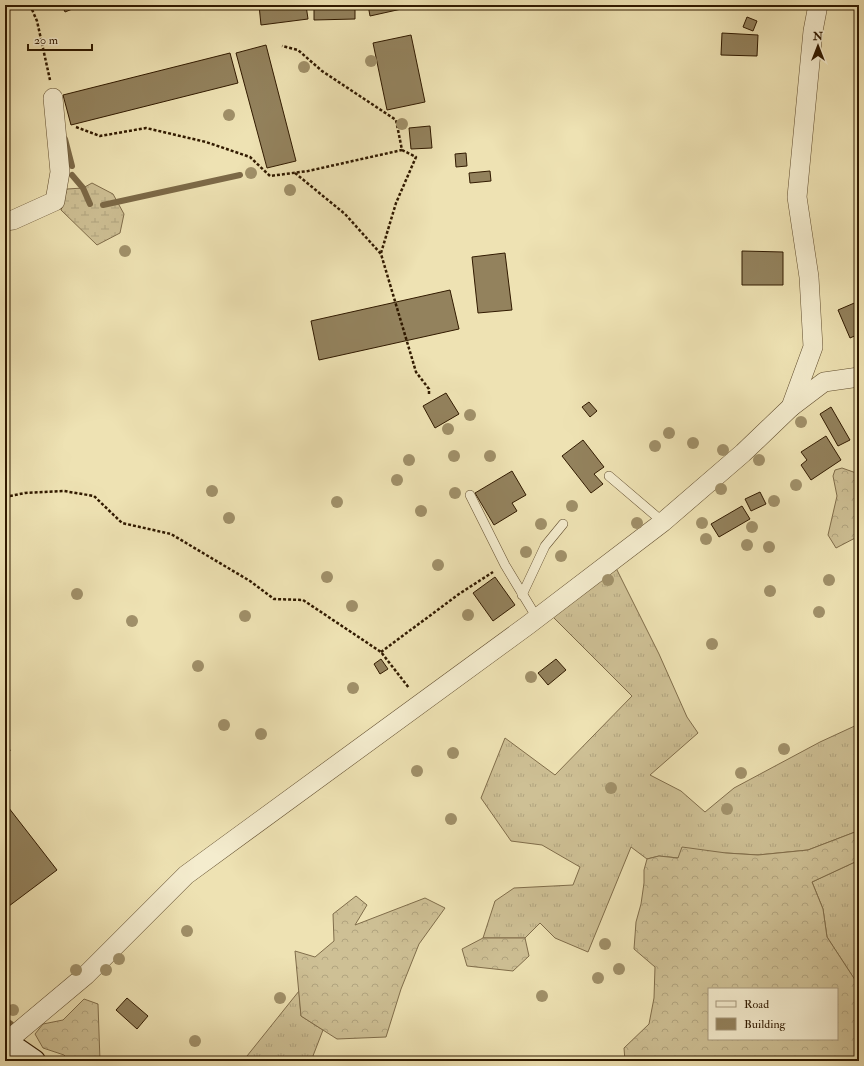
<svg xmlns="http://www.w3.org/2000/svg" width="864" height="1066" font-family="'IM FELL Double Pica',serif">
	<defs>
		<pattern id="grass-tufts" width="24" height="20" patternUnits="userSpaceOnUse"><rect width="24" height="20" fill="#cec095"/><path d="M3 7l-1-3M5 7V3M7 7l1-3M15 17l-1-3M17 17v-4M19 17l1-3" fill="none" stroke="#b1a47f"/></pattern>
		<pattern id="forest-crowns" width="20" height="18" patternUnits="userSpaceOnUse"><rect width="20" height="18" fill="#cec095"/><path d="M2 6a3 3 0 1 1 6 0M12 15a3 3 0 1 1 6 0" fill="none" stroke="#b1a47f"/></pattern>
		<pattern id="wetland-marsh" width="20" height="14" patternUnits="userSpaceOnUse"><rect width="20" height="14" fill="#cec095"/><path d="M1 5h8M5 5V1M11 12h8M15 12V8" fill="none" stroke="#b1a47f"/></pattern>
	</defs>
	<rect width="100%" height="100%" fill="#eee2b3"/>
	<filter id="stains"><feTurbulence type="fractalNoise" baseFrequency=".005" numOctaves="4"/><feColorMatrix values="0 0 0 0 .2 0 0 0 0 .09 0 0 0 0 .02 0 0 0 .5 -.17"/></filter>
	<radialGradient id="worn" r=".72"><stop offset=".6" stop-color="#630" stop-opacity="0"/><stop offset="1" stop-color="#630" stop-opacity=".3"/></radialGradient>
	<!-- grass -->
	<g fill="url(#grass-tufts)" stroke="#806d4a">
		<path d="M616,568L659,654L687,717L698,733L650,775L681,791L705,812L734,788L820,742L859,724V841L855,832L808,850L758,855L726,853L678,858L659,856L647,859L631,847L588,952L555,938L540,923L525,938H483L495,901L514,888L573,885L580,867L542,845L511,841L481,798L505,738L555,775L632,696L552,616Z"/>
		<path d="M859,855V986L827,937L823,909L812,882L855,862Z"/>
		<path d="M299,991L301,1016L323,1030L311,1061H243Z"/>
	</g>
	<!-- forest -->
	<g fill="url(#forest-crowns)" stroke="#806d4a" fill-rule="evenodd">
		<path d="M842,468L859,474V536L836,548L828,535L837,496L833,476L835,470Z"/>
		<path d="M855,832C860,843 861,852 855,862L812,882L823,909L827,937L859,986V1061H625L624,1048L649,1024L654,998L655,967L634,949L636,922L641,904L644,883V870L647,859L659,856L678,858L682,847L726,853L758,855L808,850ZM709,989H837V1039H709Z"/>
		<path d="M356,896L367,905L355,925L425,898L445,908L419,944L401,989L386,1037L337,1039L301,1016L295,951L315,957L334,941L333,914Z"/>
		<path d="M483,938H525L529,956L513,971L467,966L462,949Z"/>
		<path d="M84,999L98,1004L100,1061H70L64,1055L43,1048L35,1034L43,1024L63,1020Z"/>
	</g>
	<!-- wetland -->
	<path fill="url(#wetland-marsh)" stroke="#806d4a" d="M92,183L113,194L124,214L120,233L97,245L61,210L67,189L83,188Z"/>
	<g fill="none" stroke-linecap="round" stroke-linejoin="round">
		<!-- stream -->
		<g stroke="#7c6947" stroke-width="6">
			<path d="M65,139L72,166"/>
			<path d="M72,175L83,188L90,204"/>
			<path d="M103,205L240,175"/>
			<path d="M5,1020L11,1024"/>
		</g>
	</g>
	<!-- building -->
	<g fill="#93825d" stroke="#311a00">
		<path d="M62,5H82L65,12Z"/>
		<path d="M259,5H306L308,19L261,25Z"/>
		<path d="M314,5H355V19L314,20Z"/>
		<path d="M368,5H406V8L370,16Z"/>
		<path d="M747,17L757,21L753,31L743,27Z"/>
		<path d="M722,33L758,35L757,56L721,55Z"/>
		<path d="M411,35L425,102L387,110L373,43Z"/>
		<path d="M266,45L296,161L267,168L236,53Z"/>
		<path d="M230,53L238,83L71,125L63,95Z"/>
		<path d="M430,126L432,148L411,149L409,128Z"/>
		<path d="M466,153L467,166L456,167L455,154Z"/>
		<path d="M490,171L491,181L470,183L469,173Z"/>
		<path d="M742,251L783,252V285H742Z"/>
		<path d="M505,253L512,310L478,313L472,257Z"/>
		<path d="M450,290L459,329L319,360L311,321Z"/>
		<path d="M859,301V334L850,338L838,310Z"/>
		<path d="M446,393L459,414L435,428L423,406Z"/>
		<path d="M589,402L597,411L590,417L582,407Z"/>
		<path d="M831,407L850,440L838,446L820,414Z"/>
		<path d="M826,436L841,460L811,480L801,465L807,460L801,452Z"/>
		<path d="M583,440L604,467L594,474L603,484L591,493L562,456Z"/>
		<path d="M512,471L526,495L512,503L517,511L494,525L475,493Z"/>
		<path d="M760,492L766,504L751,511L745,499Z"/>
		<path d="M742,506L750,519L719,537L711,524Z"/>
		<path d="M495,577L515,605L493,621L473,593Z"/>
		<path d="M381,659L388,669L380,674L374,664Z"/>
		<path d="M556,659L566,670L548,685L538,673Z"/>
		<path d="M5,739H7L10,751L5,752Z"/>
		<path d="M5,803L57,870L5,909Z"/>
		<path d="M127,998L148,1016L137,1029L116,1010Z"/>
		<path d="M332,1057L349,1061H332Z"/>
		<path d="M353,1057L369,1060V1061H352Z"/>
	</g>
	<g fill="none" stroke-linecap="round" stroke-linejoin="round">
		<defs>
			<g id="service">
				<path d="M609,476L663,522"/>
				<path d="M470,495L505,565L537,618"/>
				<path d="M522,595L545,546L563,524"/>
			</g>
			<g id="minor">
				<path d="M5,221L13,220L55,201L60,172L53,98"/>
				<path d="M791,407L824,382L859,377"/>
				<path d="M6,1042L86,975L186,875L528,625L663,522L743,453L791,407L813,347L809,277L797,197L813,31L818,5"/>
			</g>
			<path id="secondary" d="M5,1041L34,1061"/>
		</defs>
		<!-- service casing -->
		<use href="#service" stroke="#604c2d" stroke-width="10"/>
		<!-- minor casing -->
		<use href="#minor" stroke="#604c2d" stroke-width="20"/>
		<!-- secondary casing -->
		<use href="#secondary" stroke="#311a00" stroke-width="24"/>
		<!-- path -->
		<g stroke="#311a00" stroke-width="2.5" stroke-dasharray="3 2" stroke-linecap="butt">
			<path d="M30,5L37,21L50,80"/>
			<path d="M76,127L100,136L146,128L206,142L250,157L270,176L308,171L402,150L396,120L322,71L298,50L282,46"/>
			<path d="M295,173L345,214L381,254L416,372L429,389V394"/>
			<path d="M381,253L396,203L416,157L402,150"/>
			<path d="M5,497L25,493L64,491L94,496L122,523L171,534L250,581L274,599L303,600L381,652L409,688"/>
			<path d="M381,652L459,594L493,572"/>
		</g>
		<!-- service -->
		<use href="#service" stroke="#f4ecce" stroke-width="9"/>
		<!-- minor -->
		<use href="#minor" stroke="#f4ecce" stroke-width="19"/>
		<!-- secondary -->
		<use href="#secondary" stroke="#f4ecce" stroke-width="22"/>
	</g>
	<!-- trees -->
	<g fill="#a09069">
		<circle cx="371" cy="61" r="6"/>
		<circle cx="304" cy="67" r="6"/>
		<circle cx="229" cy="115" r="6"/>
		<circle cx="402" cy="124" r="6"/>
		<circle cx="251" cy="173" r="6"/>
		<circle cx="290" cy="190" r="6"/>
		<circle cx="125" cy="251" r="6"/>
		<circle cx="470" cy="415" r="6"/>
		<circle cx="801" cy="422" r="6"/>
		<circle cx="448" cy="429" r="6"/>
		<circle cx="669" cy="433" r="6"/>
		<circle cx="693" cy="443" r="6"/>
		<circle cx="655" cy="446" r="6"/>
		<circle cx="723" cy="450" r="6"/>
		<circle cx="454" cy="456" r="6"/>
		<circle cx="490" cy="456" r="6"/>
		<circle cx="409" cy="460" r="6"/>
		<circle cx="759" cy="460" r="6"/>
		<circle cx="397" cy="480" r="6"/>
		<circle cx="796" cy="485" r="6"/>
		<circle cx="721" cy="489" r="6"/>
		<circle cx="212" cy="491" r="6"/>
		<circle cx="455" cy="493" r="6"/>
		<circle cx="774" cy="501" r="6"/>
		<circle cx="337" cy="502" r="6"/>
		<circle cx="572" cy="506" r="6"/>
		<circle cx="421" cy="511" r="6"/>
		<circle cx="229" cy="518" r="6"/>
		<circle cx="637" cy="523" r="6"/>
		<circle cx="702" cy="523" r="6"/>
		<circle cx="541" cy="524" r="6"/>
		<circle cx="752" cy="527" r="6"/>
		<circle cx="706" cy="539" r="6"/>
		<circle cx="747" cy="545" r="6"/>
		<circle cx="769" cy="547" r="6"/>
		<circle cx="526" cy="552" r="6"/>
		<circle cx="561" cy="556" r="6"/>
		<circle cx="438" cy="565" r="6"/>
		<circle cx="327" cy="577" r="6"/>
		<circle cx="608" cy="580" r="6"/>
		<circle cx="829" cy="580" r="6"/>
		<circle cx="770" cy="591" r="6"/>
		<circle cx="77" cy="594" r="6"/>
		<circle cx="352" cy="606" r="6"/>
		<circle cx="819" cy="612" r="6"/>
		<circle cx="468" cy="615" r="6"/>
		<circle cx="245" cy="616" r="6"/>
		<circle cx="132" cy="621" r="6"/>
		<circle cx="712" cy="644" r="6"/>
		<circle cx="198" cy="666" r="6"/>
		<circle cx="531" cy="677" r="6"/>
		<circle cx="353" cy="688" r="6"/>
		<circle cx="224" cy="725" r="6"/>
		<circle cx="261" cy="734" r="6"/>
		<circle cx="784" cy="749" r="6"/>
		<circle cx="453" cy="753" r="6"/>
		<circle cx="417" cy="771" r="6"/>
		<circle cx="741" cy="773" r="6"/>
		<circle cx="611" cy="788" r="6"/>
		<circle cx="727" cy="809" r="6"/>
		<circle cx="451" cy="819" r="6"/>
		<circle cx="187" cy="931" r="6"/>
		<circle cx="605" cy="944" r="6"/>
		<circle cx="119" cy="959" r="6"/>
		<circle cx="619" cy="969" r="6"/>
		<circle cx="76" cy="970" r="6"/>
		<circle cx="106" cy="970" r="6"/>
		<circle cx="598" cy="978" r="6"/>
		<circle cx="542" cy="996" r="6"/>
		<circle cx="280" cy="998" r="6"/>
		<circle cx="13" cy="1010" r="6"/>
		<circle cx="195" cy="1041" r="6"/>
	</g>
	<!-- margin -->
	<rect width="864" height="1066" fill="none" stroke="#eee2b3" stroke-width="20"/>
	<rect x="6" y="6" width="852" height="1054" fill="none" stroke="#311a00" stroke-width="2"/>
	<rect x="10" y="10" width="844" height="1046" fill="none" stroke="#311a00"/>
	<!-- legend -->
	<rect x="708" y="988" width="130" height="52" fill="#f4ecce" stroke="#a6987c"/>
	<rect x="716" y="1001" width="20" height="6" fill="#f4ecce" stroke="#a6987c"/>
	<text x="744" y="1008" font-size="12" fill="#311a00">Road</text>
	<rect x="716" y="1018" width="20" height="12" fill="#93825d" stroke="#a6987c"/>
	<text x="744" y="1028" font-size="12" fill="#311a00">Building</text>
	<!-- north arrow -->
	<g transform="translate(818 46)" stroke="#f4ecce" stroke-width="3" paint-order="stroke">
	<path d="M0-3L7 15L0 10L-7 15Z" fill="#311a00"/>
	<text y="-6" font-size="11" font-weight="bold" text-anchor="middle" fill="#311a00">N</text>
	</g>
	<!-- scale -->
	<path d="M28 44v6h64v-6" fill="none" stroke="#311a00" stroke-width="2"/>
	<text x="34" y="44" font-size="12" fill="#311a00" stroke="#f4ecce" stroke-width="3" paint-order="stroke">20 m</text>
	<rect width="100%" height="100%" filter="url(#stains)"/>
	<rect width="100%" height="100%" fill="url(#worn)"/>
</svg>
